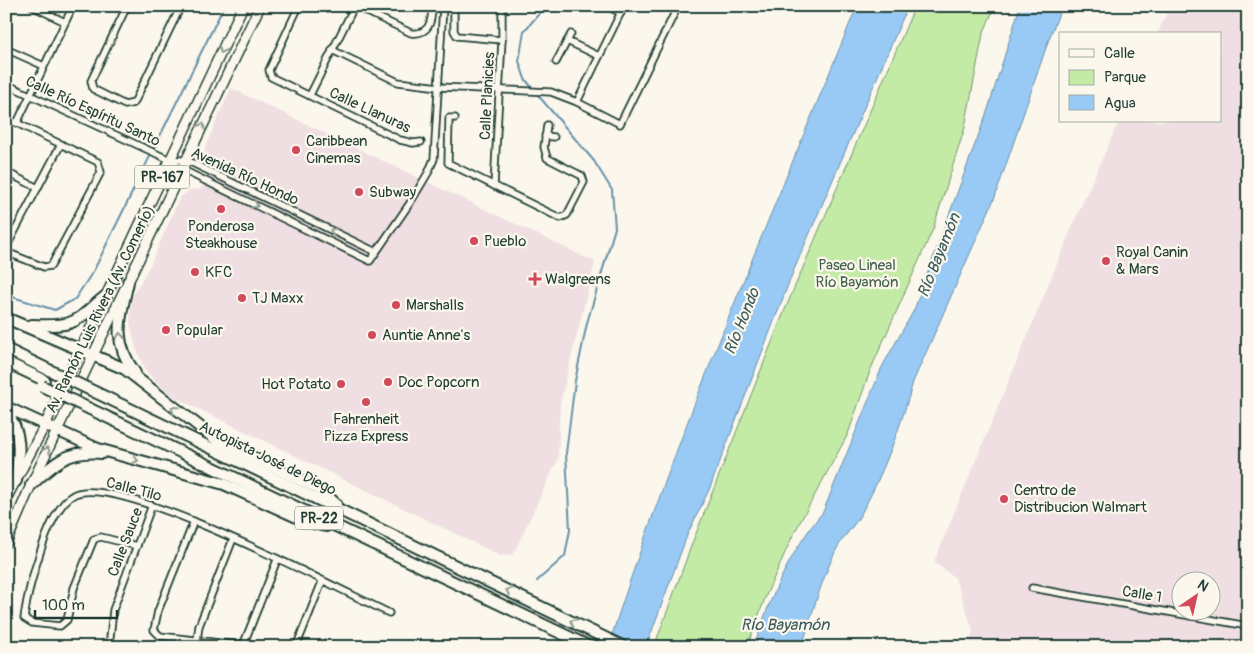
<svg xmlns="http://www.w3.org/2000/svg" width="1254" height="653" font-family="Pangolin,sans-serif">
	<rect width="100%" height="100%" fill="#fbf7ec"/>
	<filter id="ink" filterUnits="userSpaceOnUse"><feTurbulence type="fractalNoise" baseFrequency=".02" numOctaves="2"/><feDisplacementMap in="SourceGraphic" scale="10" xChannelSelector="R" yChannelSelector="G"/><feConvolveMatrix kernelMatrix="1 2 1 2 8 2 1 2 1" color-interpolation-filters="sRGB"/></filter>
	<g filter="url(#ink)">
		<!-- built -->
		<g fill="#f0dfe2" fill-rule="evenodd">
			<path d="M1170,6H1248V647H968L973,630L955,578L934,562L1075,220L1119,121H1220V34H1157ZM1182,580H1212V610H1182Z"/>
			<path d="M231,88L595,262L560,403L558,459L513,555L501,556L176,398L162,388L145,370L135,345L130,323L132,297L151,263L180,197L190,190L201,189L211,165L205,159V147Z"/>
		</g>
		<!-- green -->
		<path fill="#c3eba6" stroke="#71946d" d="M915,6H995L983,34L965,127L933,229L870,371L848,434L793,535L767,593L747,647H654L693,541L784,312Z"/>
		<!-- water -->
		<g fill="#99c9f5" stroke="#6891a8">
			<path d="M857,6H908L793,272L709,490L688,533L646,647H608C678,428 770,218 857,6Z"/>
			<path d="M1020,6H1062L1049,39L995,197L913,382C901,426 884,472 862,512C855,526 843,536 836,550C821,581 812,614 802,647H754C769,599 791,550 823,512L882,367L914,310L988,109Z"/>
		</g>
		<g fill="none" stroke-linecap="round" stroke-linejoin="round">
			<!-- stream -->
			<g stroke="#6891a8" stroke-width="2">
				<path d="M534,90L525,79L519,61L524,31L546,6"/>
				<path d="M6,295L55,310L75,299L94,270L224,6"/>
				<path d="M537,581L565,556L570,530L566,453L575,381L587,323L615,228L612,190L594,161L537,94"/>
			</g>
			<defs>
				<g id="minor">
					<path d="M32,6L65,22"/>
					<path d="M127,6L91,81L93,89L125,105L134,103L181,6"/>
					<path d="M299,6L269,70L271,77L400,140L413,143L421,142"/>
					<path d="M454,6V31L457,36L502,40"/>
					<path d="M607,6L621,13"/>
					<path d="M567,41L599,56"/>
					<path d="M6,49L44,66"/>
					<path d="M332,50L398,82L439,87L551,92L577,102L620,124L678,6"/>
					<path d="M556,62L571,34"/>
					<path d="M6,84L170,160L181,169L370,261L410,203L428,173L434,159L443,6"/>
					<path d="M310,95L353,9L359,8L411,33C429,35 432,22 432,6"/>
					<path d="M577,102L624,6"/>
					<path d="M6,118L98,162L101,172L51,266L44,267L6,252"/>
					<path d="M455,118H449L448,163L560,218L567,215L584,182L582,176L547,158L544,147L547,125"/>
					<path d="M17,123L73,6"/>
					<path d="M545,136L554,137"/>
					<path d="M170,160H186L376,252"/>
					<path d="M6,172L38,188"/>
					<path d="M494,186L502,40V6"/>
					<path d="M6,248L61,144"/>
					<path d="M194,521L158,611L154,630L160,636L238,645L244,643L277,560"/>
					<path d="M137,546L101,537L94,539L74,588L67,620L60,626L32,623L24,618C28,590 48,506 75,494C122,474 336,588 389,613"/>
					<path d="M1032,588L1248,626"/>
					<path d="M197,640L199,626L233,539"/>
					<path d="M109,647L113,610L152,505"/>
					<path d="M296,647L322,582"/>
				</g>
				<g id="primary">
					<path d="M6,499L45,425L243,6"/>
					<path d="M6,543L31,485L260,6"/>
				</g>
				<g id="motorway">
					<path d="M128,282C120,318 111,340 135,373"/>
					<path d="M6,318L125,369L218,441L319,489L336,504"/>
					<path d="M32,325C78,327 74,322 106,296"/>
					<path d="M6,349L49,370"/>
					<path d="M6,362L44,380"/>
					<path d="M97,393L624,647"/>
					<path d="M6,407L98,449L224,484L308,522L326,526"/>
					<path d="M90,409L590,647"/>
					<path d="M6,412C23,433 19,456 16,481"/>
					<path d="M31,485C55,462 68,450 102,453"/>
				</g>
			</defs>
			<!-- minor casing -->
			<use href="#minor" stroke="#1f3d34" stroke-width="9"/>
			<!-- primary casing -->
			<use href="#primary" stroke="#1f3d34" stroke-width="12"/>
			<!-- motorway casing -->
			<use href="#motorway" stroke="#1f3d34" stroke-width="14"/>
			<!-- minor -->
			<use href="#minor" stroke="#fbf7ec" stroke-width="5.5"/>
			<!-- primary -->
			<use href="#primary" stroke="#fbf7ec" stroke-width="9"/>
			<!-- motorway -->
			<use href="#motorway" stroke="#fbf7ec" stroke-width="10"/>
			<defs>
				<g id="motorway-bridge">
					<path d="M49,370L97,393"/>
					<path d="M42,386L90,409"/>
				</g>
			</defs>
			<!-- motorway-bridge casing -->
			<use href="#motorway-bridge" stroke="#1f3d34" stroke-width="14" stroke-linecap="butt"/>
			<!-- motorway-bridge -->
			<use href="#motorway-bridge" stroke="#fbf7ec" stroke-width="10"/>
		</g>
		<!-- one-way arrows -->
		<defs><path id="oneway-chevron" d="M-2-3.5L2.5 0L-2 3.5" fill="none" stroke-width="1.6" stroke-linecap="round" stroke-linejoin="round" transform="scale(1.25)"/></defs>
		<g stroke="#8d9a90">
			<use href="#oneway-chevron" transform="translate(222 50) rotate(115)"/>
			<use href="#oneway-chevron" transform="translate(202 126) rotate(-64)"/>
			<use href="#oneway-chevron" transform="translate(255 205) rotate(26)"/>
			<use href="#oneway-chevron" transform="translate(333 231) rotate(-154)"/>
			<use href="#oneway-chevron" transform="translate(120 336) rotate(-96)"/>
			<use href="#oneway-chevron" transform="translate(174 409) rotate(-140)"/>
			<use href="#oneway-chevron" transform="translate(47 450) rotate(-64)"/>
			<use href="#oneway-chevron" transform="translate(135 460) rotate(15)"/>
			<use href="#oneway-chevron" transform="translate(509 591) rotate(-154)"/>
			<use href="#oneway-chevron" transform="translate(573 622) rotate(-154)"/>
		</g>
	</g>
	<!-- markers -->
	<g fill="#d1495b" stroke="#fbf7ec" stroke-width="2">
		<circle cx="296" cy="150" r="5"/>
		<circle cx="359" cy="192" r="5"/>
		<circle cx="221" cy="209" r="5"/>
		<circle cx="474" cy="241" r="5"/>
		<circle cx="1106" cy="261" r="5"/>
		<circle cx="195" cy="272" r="5"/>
		<path d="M532.5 271.5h5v5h5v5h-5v5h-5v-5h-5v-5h5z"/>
		<circle cx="242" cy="298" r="5"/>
		<circle cx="396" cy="305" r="5"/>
		<circle cx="166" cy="330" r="5"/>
		<circle cx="372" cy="335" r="5"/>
		<circle cx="388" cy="382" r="5"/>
		<circle cx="341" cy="384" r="5"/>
		<circle cx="366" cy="402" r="5"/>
		<circle cx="1004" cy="499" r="5"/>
	</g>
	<g text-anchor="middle" stroke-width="4.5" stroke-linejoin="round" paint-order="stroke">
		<!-- shield labels -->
		<g fill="#fbf7ec" stroke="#61756b" stroke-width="1">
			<rect x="134.5" y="165.5" width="55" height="23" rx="4"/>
			<rect x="295" y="506.5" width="48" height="23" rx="4"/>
		</g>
		<g font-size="14" font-weight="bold" fill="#1f3d34">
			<text x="162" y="182">PR-167</text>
			<text x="319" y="523">PR-22</text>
		</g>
		<!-- street labels -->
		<g font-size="15" fill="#1f3d34" stroke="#fbf7ec">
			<text transform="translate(487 96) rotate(-87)" y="5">Calle Planicies</text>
			<text transform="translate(370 110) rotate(25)" y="5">Calle Llanuras</text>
			<text transform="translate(93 111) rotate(25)" y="5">Calle Río Espíritu Santo</text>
			<text transform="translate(245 176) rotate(25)" y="5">Avenida Río Hondo</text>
			<text transform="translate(100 309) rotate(-64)" y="5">Av. Ramón Luis Rivera (Av. Comerío)</text>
			<text transform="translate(268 458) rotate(26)" y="5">Autopista José de Diego</text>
			<text transform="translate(134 489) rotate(15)" y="5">Calle Tilo</text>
			<text transform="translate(125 542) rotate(-69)" y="5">Calle Sauce</text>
			<text transform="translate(1142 594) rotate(10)" y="5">Calle 1</text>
		</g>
		<!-- poi labels -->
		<g font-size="15" fill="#1f3d34" stroke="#fbf7ec" text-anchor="start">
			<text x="306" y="146">Caribbean<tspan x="306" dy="17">Cinemas</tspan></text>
			<text x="369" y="197">Subway</text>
			<text x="221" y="231" text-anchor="middle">Ponderosa<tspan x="221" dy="17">Steakhouse</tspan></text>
			<text x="484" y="246">Pueblo</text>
			<text x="1116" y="257">Royal Canin<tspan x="1116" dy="17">&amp; Mars</tspan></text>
			<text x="205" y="277">KFC</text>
			<text x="545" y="284">Walgreens</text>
			<text x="252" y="303">TJ Maxx</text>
			<text x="406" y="310">Marshalls</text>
			<text x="176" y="335">Popular</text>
			<text x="382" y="340">Auntie Anne's</text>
			<text x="398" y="387">Doc Popcorn</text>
			<text x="331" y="389" text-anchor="end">Hot Potato</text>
			<text x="366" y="424" text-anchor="middle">Fahrenheit<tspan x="366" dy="17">Pizza Express</tspan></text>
			<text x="1014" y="495">Centro de<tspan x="1014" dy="17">Distribucion Walmart</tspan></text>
		</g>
		<!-- park labels -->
		<g font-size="15" fill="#40604b" stroke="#fbf7ec">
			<text x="857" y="270">Paseo Lineal<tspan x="857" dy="17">Río Bayamón</tspan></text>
		</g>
		<!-- water labels -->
		<g font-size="16" font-style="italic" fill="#37595b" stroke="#fbf7ec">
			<text transform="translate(938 255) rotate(-68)" y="6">Río Bayamón</text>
			<text transform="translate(741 321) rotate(-68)" y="6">Río Hondo</text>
			<text x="785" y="630">Río Bayamón</text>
		</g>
	</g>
	<!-- margin -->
	<rect width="1254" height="653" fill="none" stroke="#fbf7ec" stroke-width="25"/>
	<rect x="12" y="12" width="1229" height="628" fill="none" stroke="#1f3d34" stroke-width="2" filter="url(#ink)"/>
	<!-- legend -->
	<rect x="1059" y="32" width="162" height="90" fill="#fbf7ec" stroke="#a3ada2"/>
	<rect x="1069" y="49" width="25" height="8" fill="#fbf7ec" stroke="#a3ada2"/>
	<text x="1104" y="58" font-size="15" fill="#1f3d34">Calle</text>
	<rect x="1069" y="70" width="25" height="15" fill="#c3eba6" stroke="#a3ada2"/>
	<text x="1104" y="82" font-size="15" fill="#1f3d34">Parque</text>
	<rect x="1069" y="95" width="25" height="15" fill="#99c9f5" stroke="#a3ada2"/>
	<text x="1104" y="108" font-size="15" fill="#1f3d34">Agua</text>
	<!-- north arrow -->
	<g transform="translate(1196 596) rotate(34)"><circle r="24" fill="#fbf7ec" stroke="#a3ada2"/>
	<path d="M0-4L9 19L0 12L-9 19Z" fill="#d1495b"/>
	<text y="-8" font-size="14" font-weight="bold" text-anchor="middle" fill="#1f3d34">N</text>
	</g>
	<!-- scale -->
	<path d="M35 610v8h82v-8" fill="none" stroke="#1f3d34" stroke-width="2.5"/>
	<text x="42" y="610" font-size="15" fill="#1f3d34" stroke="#fbf7ec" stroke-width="4" paint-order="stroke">100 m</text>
</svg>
